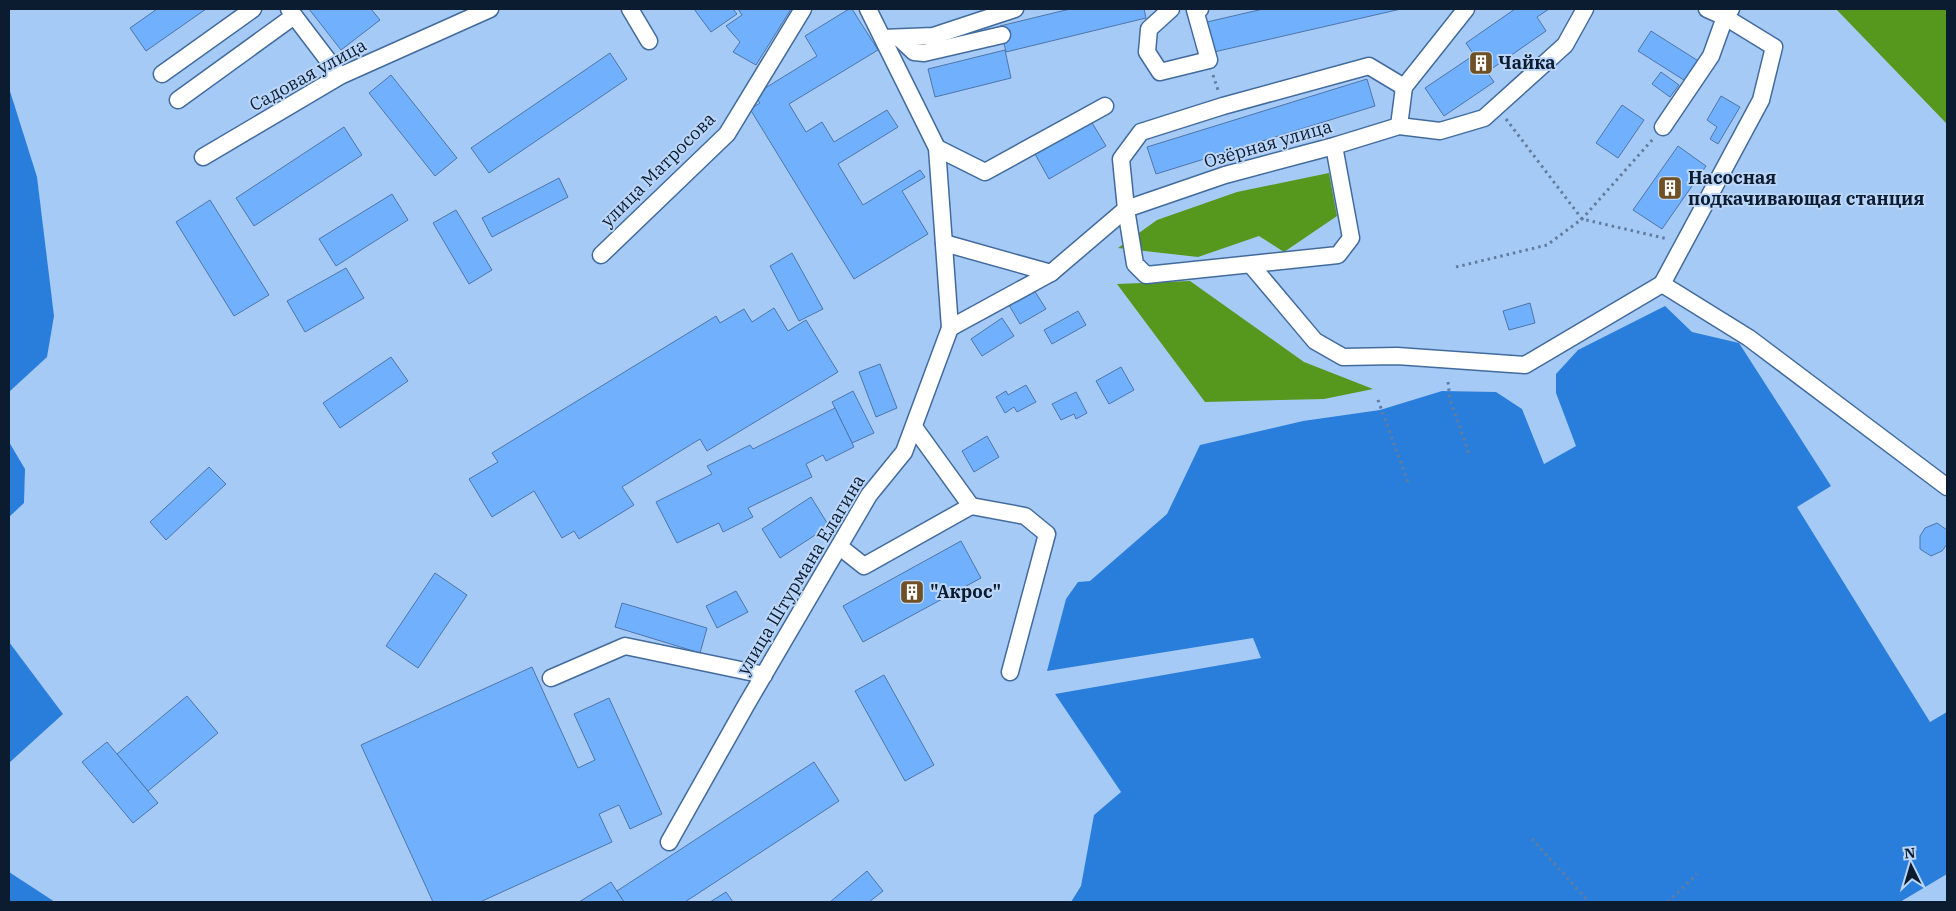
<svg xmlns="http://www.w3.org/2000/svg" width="1956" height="911" font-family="'IBM Plex Serif',serif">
	<rect width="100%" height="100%" fill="#a6caf6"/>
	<!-- forest -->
	<g fill="#56971d">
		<path d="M1836,9H1947V124Z"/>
		<path d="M1329,173L1337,216L1284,252L1259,236L1198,257L1118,248L1157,220L1237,192Z"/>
		<path d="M1190,281L1304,362L1373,389L1324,399L1205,402L1117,284Z"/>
	</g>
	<!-- water -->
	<g fill="#2a7edb">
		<path d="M9,88L37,177L54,316L47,357L9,392Z"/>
		<path d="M1665,306L1692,332L1739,343L1831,486L1797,507L1930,722L1947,712V874L1900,902H1071L1081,886L1094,815L1121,792L1055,694L1261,658L1253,638L1047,671L1066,599L1078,582L1090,581L1167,514L1200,445L1303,421L1380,410L1442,391L1496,392L1522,409L1544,464L1576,446L1556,393V374L1578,350Z"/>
		<path d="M9,442L25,469L24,503L9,517Z"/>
		<path d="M9,642L63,714L9,763Z"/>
		<path d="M9,872L55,902H9Z"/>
	</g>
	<!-- building -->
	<g fill="#71b0fd" stroke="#4d76a9">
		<path d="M157,9H206L146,51L130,28Z"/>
		<path d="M309,9H371L380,20L341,50Z"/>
		<path d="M694,9H733L737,14L711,32Z"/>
		<path d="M738,9H791L756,65L733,52L740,42L726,26L742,15Z"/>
		<path d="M849,9H852L878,50L789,104L806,132L822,122L834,142L887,110L898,127L838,164L863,205L920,170L925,177L902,191L928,234L854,279L750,109L760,103L754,95L817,56L805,36Z"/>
		<path d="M1070,9H1144L1146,18L1006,52L1000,26Z"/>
		<path d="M1263,9H1401L1214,52L1207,22Z"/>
		<path d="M1515,9H1549L1537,17L1546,31L1487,72L1494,82L1444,116L1425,88L1474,55L1466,43Z"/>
		<path d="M1651,31L1700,62L1687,82L1638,51Z"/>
		<path d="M1005,50L1011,78L935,97L928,69Z"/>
		<path d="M610,53L627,79L489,173L471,148Z"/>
		<path d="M1661,72L1679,85L1670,97L1652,84Z"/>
		<path d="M391,75L457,158L435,176L369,93Z"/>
		<path d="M1367,79L1375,106L1156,174L1147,147Z"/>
		<path d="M1721,96L1740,107L1718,144L1710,139L1717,127L1707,120Z"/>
		<path d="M1622,105L1644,120L1618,158L1596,143Z"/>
		<path d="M1091,121L1106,146L1049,179L1035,154Z"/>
		<path d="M344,127L362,155L254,226L236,198Z"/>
		<path d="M1678,146L1706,166L1662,229L1633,210Z"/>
		<path d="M559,178L568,197L492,237L482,218Z"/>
		<path d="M392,194L408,220L336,266L319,239Z"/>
		<path d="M210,200L269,295L234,316L176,222Z"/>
		<path d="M456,210L492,270L469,284L433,223Z"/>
		<path d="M792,253L823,309L799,321L770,266Z"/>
		<path d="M346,268L364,298L305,332L287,301Z"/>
		<path d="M1034,290L1046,309L1020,324L1009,305Z"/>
		<path d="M1530,303L1535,323L1509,330L1503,311Z"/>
		<path d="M774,308L788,331L806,320L838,372L707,451L700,439L622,487L634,505L579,539L574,531L562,538L534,491L492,517L469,479L498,462L492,453L716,316L720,323L744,309L752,322Z"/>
		<path d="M1078,311L1086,325L1052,344L1044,330Z"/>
		<path d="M1002,318L1014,336L982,356L971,339Z"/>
		<path d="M391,357L408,381L340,428L323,403Z"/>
		<path d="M880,364L897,408L876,417L859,372Z"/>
		<path d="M1121,367L1134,390L1109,404L1096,381Z"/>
		<path d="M1026,385L1036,402L1017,412L1014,407L1005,413L996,397L1006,391L1008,395Z"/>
		<path d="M853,391L874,433L852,443L832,402Z"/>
		<path d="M1076,392L1087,413L1076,419L1074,414L1061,420L1052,404Z"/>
		<path d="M835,408L854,447L826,461L823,455L806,464L812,477L748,508L753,517L723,532L719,523L677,543L656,502L712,474L707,466L750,445L753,449Z"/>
		<path d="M987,436L999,457L974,472L962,451Z"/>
		<path d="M209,467L226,484L166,540L150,522Z"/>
		<path d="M811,497L829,526L780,558L762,529Z"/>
		<path d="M1937,523L1947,530V544L1942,551L1931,556L1920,549V536L1925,528Z"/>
		<path d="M961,541L981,578L863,642L843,606Z"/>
		<path d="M435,573L467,595L418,668L386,646Z"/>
		<path d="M736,591L748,612L717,628L706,606Z"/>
		<path d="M622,603L707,628L700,653L615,627Z"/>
		<path d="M532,667L578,768L595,760L574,714L609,698L662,814L630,829L619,805L599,814L612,842L480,902H433L361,745Z"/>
		<path d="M884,675L934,765L905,781L855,691Z"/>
		<path d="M187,696L218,733L148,791L117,754Z"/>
		<path d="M107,742L158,803L133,823L82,762Z"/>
		<path d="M814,762L839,801L685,902H624L617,891Z"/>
		<path d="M867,871L883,891L869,902H830Z"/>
		<path d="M611,882L624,902H579Z"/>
		<path d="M726,892L733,902H710Z"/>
	</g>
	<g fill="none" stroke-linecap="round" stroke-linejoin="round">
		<defs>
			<g id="minor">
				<path d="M289,9L340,76"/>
				<path d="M630,9L649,41"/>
				<path d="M1171,9L1149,29L1147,52L1160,72L1209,60L1195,10L1200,9"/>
				<path d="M883,38L933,36L1015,9"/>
				<path d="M899,38L914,52L924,53L1002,35"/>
				<path d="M162,74L253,9"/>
				<path d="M178,100L294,16"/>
				<path d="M1399,126L1404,87"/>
				<path d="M1663,127L1711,56L1725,17L1731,9"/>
				<path d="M1334,146L1351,238L1338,255L1146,275L1135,264L1126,209L1121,159L1141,132L1223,106L1369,66L1404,87L1466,9"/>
				<path d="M937,148L985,172L1105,106"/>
				<path d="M203,157L340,76L490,9"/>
				<path d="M944,243L1051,273"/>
				<path d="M601,255L727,134L803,9"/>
				<path d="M1251,265L1315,341L1343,357L1397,356L1525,365L1662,284"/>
				<path d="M1662,284L1749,338L1947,487"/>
				<path d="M1662,284L1761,100L1774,47L1725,17L1707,9"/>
				<path d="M950,328L1051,273L1126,209L1225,175L1334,146L1399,126L1440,131L1484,118L1565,45L1585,9"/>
				<path d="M971,506L1025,516L1047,534L1010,672"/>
				<path d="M840,547L864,566L971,506L914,427"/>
				<path d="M551,678L625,646L764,675"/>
				<path d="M669,842L745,707L869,495L904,452L950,328L937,148L868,9"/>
			</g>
		</defs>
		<!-- minor casing -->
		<use href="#minor" stroke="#426b9d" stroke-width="19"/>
		<!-- path -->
		<g stroke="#617c9e" stroke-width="3" stroke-dasharray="2.5 4" stroke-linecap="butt">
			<path d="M1213,75L1219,93"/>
			<path d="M1506,119L1582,219L1668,239"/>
			<path d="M1456,267L1547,245L1582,219L1653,139"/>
			<path d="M1448,382L1450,400L1470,456"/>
			<path d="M1378,400L1409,485"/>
			<path d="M1532,839L1589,902"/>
			<path d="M1668,902L1697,874"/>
		</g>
		<!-- minor -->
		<use href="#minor" stroke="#fff" stroke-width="16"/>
	</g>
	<!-- icons -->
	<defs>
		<symbol id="building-square" viewBox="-11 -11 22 22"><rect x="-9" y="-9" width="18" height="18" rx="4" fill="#6f5125" stroke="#bbd6f8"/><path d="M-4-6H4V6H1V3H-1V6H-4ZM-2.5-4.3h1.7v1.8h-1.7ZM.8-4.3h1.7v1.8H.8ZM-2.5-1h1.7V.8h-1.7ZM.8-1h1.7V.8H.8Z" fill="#fff"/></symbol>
	</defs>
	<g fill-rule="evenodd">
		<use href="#building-square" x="1467" y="49" width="28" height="28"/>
		<use href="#building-square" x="1656" y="174" width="28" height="28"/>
		<use href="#building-square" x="898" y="578" width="28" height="28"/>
	</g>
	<g text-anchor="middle" stroke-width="4" stroke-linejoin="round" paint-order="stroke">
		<!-- poi labels -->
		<g font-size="18" font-weight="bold" fill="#0b1c30" stroke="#bbd6f8" text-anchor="start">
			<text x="1498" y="69">Чайка</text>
			<text x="1688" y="184">Насосная<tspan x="1688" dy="21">подкачивающая станция</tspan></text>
			<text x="930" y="598">"Акрос"</text>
		</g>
		<!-- street labels -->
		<g font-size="18" fill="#0b1c30" stroke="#bbd6f8">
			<text transform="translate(308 75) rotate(-29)" y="6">Садовая улица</text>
			<text transform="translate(1268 144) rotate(-16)" y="6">Озёрная улица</text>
			<text transform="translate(658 170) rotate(-45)" y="6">улица Матросова</text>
			<text transform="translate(801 575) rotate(-59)" y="6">улица Штурмана Елагина</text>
		</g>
	</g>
	<!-- border -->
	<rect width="1956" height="911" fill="none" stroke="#0b1c30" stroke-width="20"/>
	<!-- north arrow -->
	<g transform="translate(1911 866) rotate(355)" stroke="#bbd6f8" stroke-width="4" paint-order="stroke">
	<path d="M0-4L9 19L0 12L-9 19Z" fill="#0b1c30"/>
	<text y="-8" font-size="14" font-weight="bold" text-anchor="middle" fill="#0b1c30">N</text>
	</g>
</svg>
